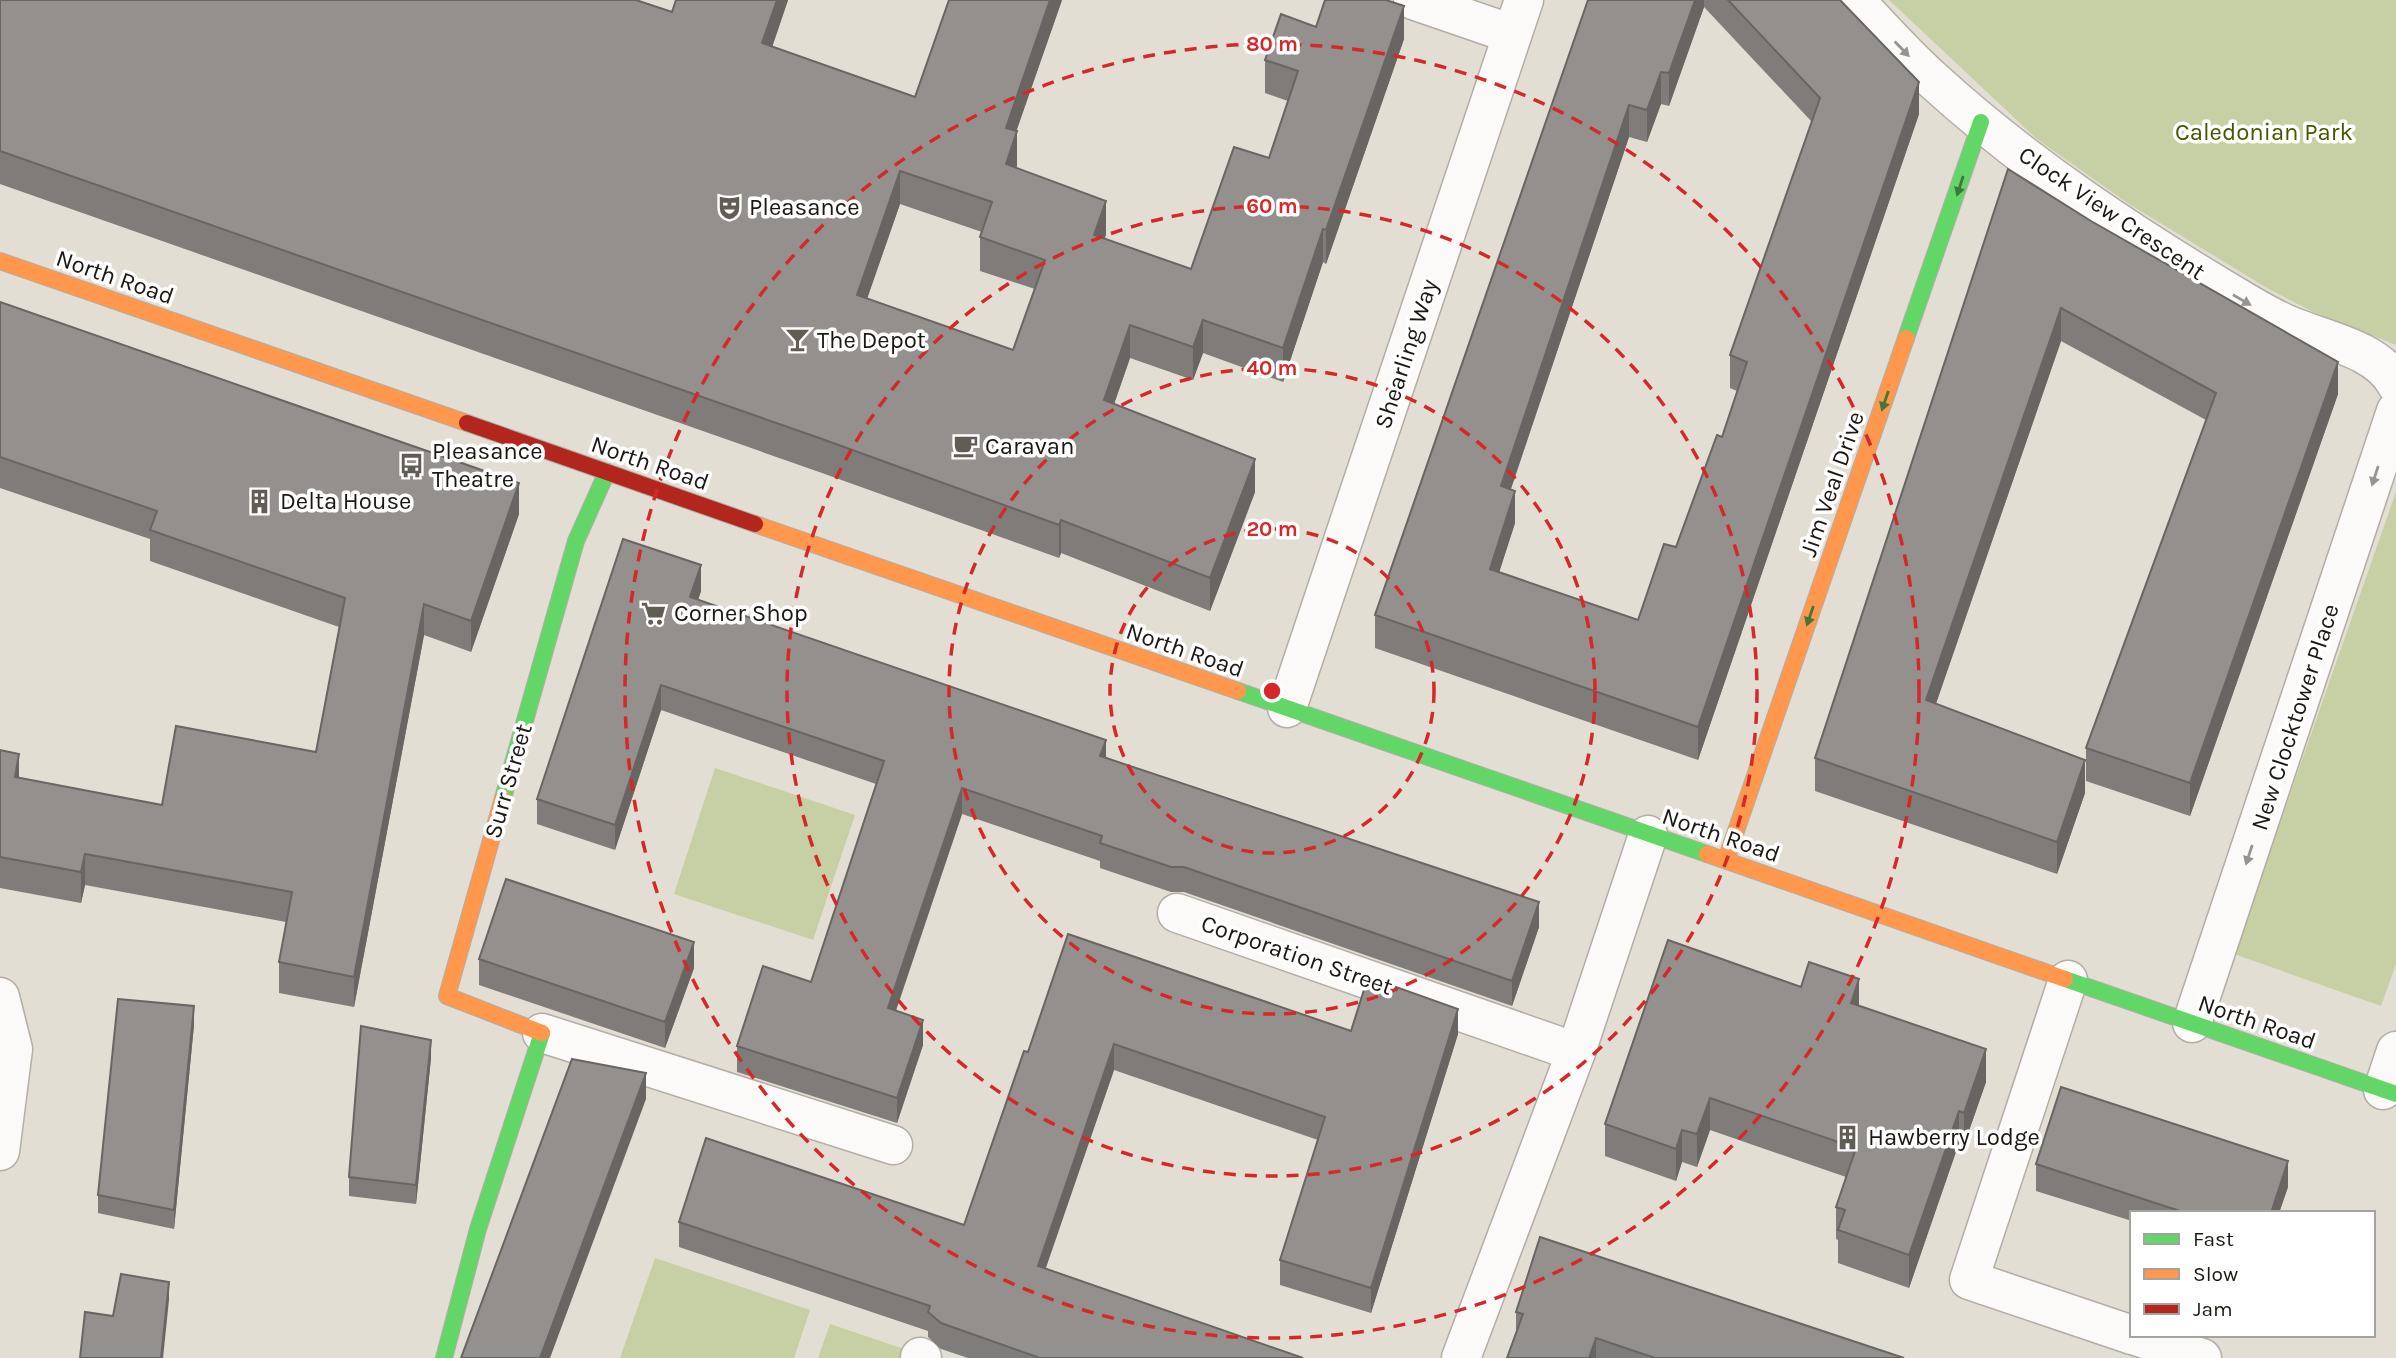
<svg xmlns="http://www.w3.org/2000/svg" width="2396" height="1358" font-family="Karla,sans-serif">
	<rect width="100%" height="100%" fill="#e3ded3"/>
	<!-- green -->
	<g fill="#c7cfa4">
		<path d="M1889,0H2396V345L2313,312L2267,288L2129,204L2037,139Z"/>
		<path d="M2396,492V964L2381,1006L2234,954Z"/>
		<path d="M715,768L855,815L813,940L674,894Z"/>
		<path d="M655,1258L810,1310L794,1358H620Z"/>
		<path d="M830,1324L904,1349L900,1358H818Z"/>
	</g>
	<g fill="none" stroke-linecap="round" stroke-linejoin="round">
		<defs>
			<g id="street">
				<path d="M1413,0L1512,34"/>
				<path d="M1855,0C1880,27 1905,55 1933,80C2027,166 2135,237 2245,302C2257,309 2269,316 2282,322C2317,339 2377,347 2396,384"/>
				<path d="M1287,708L1524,0"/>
				<path d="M1177,913L1576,1052"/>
				<path d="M2068,980L1969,1280L2132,1335"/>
				<path d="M0,997L13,1049L0,1151"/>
				<path d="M2192,1023L2396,411"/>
				<path d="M542,1033L893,1145"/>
				<path d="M2383,1090L2396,1051"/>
				<path d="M2133,1335L2202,1358"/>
				<path d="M920,1357L922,1358"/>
				<path d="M1461,1358L1576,1052L1648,835"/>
			</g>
			<g id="fast">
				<path d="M1906,338L1981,122"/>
				<path d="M1238,691L1707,854"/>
				<path d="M503,798L576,541L607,472"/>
				<path d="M2065,979L2396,1094"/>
				<path d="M444,1358L478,1229L542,1033"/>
			</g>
			<g id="slow">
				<path d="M0,261L467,423"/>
				<path d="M755,524L1238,691"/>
				<path d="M503,798L447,996L542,1033"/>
				<path d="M1707,854L2065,979"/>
				<path d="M1726,860L1906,338"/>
			</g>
			<path id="jam" d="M467,423L755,524"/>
		</defs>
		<!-- street casing -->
		<use href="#street" stroke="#b2aea6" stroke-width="41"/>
		<!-- fast casing -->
		<use href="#fast" stroke="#b2aea6" stroke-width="18"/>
		<!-- slow casing -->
		<use href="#slow" stroke="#b2aea6" stroke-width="18"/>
		<!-- jam casing -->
		<use href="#jam" stroke="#b2aea6" stroke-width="18"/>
		<!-- street -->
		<use href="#street" stroke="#fbfaf8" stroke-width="38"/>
		<!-- fast -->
		<use href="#fast" stroke="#63d668" stroke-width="16"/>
		<!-- slow -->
		<use href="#slow" stroke="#ff974d" stroke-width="16"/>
		<!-- jam -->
		<use href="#jam" stroke="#b3261e" stroke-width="16"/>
	</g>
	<!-- wall -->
	<g fill="#7f7c7a" fill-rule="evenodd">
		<path d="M0,0L672,12L676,0H788L772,47L915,97L949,0H1062L1016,131L1017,165L1016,168L1106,234L1105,239L1191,269L1269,158L1288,101L1265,93V60L1316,27L1404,39L1326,264L1323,262L1283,382L1203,353L1193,380L1130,358L1114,404L1255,492L1210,611L1061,553L1059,558L822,473L0,184ZM900,204L982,232L980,237V271L1035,289L1013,350L867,298Z"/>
		<path d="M1588,0H1840L1919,114L1698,760L1375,648V615ZM1704,7L1812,122L1730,355V388L1737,391L1722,437L1676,547L1638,620L1499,572L1515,523L1511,489L1629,137L1647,142L1661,104L1669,106Z"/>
		<path d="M2008,169L2338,394L2190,816L2086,781V748L2206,420L2061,341L1936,704L2085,793L2057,874L1815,791V758Z"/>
		<path d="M0,302L519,514L471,652L424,635L354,1007L279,993V962L286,922L85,885L81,903L0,888V750L19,778L162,805L316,752L339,627L150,561V539L0,488Z"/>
		<path d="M701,591L698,600L1106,757L1539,927L1512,1006L1184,892H1171L1100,868V861L962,814L896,1011L923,1045L897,1123L737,1072V1046L811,982L876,784L661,710L615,850L537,824V799Z"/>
		<path d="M1068,934L1351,1031L1458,1034L1371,1313L1280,1285V1260L1318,1140L1114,1070L1045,1268L1303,1358H968L941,1349L928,1337V1331L679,1247V1222L964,1225L1028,1052Z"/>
		<path d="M479,959L694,968L665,1048L479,985Z"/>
		<path d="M1801,987L1859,1006L1986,1082L1964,1145L1959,1143L1909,1288L1838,1263V1240L1836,1239V1207L1846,1177L1710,1130L1697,1167L1682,1162L1676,1181L1605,1156V1124Z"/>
		<path d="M194,1025L174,1229L98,1213V1195Z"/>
		<path d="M431,1058L416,1204L349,1196V1177Z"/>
		<path d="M2036,1164L2288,1187L2279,1213H2132V1221L2036,1191Z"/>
		<path d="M1516,1312L1904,1358H1507L1516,1335Z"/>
	</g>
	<!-- shaded-wall -->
	<g fill="#686563">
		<path d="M777,0H788L762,77V43Z"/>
		<path d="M1050,0H1062L1006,161V128Z"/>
		<path d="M1695,0H1704V7L1669,106V73Z"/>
		<path d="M1404,6V39L1326,264V230Z"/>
		<path d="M1661,72V104L1647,142V110Z"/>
		<path d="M1919,82V114L1698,760V727Z"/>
		<path d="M1629,105V137L1501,518V486Z"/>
		<path d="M1017,131V165L1006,197V164Z"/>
		<path d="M900,171V204L857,328V295Z"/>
		<path d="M1106,201V234L1094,268V235Z"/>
		<path d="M1323,229V262L1283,382V348Z"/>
		<path d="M2061,308V341L1926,732V700Z"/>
		<path d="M1203,320V353L1193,380V347Z"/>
		<path d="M1130,325V358L1104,433V400Z"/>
		<path d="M2338,362V394L2190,816V783Z"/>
		<path d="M1255,459V492L1210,611V578Z"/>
		<path d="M519,483V514L471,652V621Z"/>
		<path d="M1515,491V523L1490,601V569Z"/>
		<path d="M1061,520V553L1059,558V525Z"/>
		<path d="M701,565V591L690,623V597Z"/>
		<path d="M424,604V635L354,1007V977Z"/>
		<path d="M661,685V710L615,850V825Z"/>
		<path d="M1106,740V765L1100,756Z"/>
		<path d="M19,754V785L15,777Z"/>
		<path d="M2085,760V793L2057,874V842Z"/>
		<path d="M962,788V814L888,1033V1008Z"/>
		<path d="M85,854V885L81,903V872Z"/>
		<path d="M1539,902V927L1512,1006V981Z"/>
		<path d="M694,942V968L665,1048V1022Z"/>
		<path d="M1859,979V1012L1851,1003Z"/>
		<path d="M194,1006V1025L174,1229V1210Z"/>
		<path d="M1458,1009V1034L1371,1313V1288Z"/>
		<path d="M923,1020V1045L897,1123V1098Z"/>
		<path d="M431,1040V1058L416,1204V1185Z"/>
		<path d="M1114,1044V1070L1038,1291V1266Z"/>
		<path d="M1986,1049V1082L1964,1145V1113Z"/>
		<path d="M646,1073V1099L550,1358H540Z"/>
		<path d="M1710,1098V1130L1697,1167V1134Z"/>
		<path d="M1959,1111V1143L1909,1288V1255Z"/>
		<path d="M1682,1130V1162L1676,1181V1149Z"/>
		<path d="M2288,1161V1187L2279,1213H2271Z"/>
		<path d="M169,1282V1300L163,1358H161Z"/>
		<path d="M1596,1338V1358H1589Z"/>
	</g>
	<!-- building -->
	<g fill="#94908e" stroke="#686563" stroke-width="2" fill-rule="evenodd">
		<path d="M0,0H636L672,12L676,0H777L762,43L915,97L949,0H1050L1006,128L1017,131L1006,164L1106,201L1094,235L1191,269L1234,147L1269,158L1298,71L1265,60L1281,14L1316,27L1325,0H1386L1404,6L1326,230L1323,229L1283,348L1203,320L1193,347L1130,325L1104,400L1255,459L1210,578L1061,520L1059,525L822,439L0,151ZM900,171L992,202L980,237L1045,260L1013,350L857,295Z"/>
		<path d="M1588,0H1695L1669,73L1661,72L1647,110L1629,105L1501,486L1515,491L1490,569L1638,620L1664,544L1676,547L1717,435L1722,437L1747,362L1730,355L1820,98L1728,0H1840L1919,82L1698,727L1375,615Z"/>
		<path d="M2008,169L2091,221L2338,362L2190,783L2086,748L2216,393L2061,308L1926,700L2085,760L2057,842L1815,758Z"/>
		<path d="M0,302L519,483L471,621L424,604L354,977L279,962L292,892L85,854L81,872L0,857V750L19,754L15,777L162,805L176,726L316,752L345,598L150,530L157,511L0,457Z"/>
		<path d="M623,539L701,565L690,597L1106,740L1100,756L1539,902L1512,981L1184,867H1171L1100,843L1102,836L962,788L888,1008L923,1020L897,1098L737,1046L763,966L811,982L884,761L661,685L615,825L537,799Z"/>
		<path d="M506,879L694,942L665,1022L479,959Z"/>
		<path d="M1068,934L1351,1031L1368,977L1458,1009L1371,1288L1280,1260L1325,1117L1114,1044L1038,1266L1303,1358H1040L941,1323L928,1312L930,1306L679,1222L706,1138L964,1225L1024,1051L1028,1052Z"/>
		<path d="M1668,940L1801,987L1809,962L1859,979L1851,1003L1986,1049L1964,1113L1959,1111L1909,1255L1838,1230L1845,1210L1836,1207L1856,1148L1710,1098L1697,1134L1682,1130L1676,1149L1605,1124Z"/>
		<path d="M118,999L194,1006L174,1210L98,1195Z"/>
		<path d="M361,1026L431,1040L416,1185L349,1177Z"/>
		<path d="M572,1059L646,1073L540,1358H461Z"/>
		<path d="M2061,1087L2288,1161L2271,1213H2186L2036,1164Z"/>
		<path d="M1540,1237L1904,1358H1655L1596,1338L1589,1358H1507L1523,1314L1516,1312Z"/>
		<path d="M121,1274L169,1282L161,1358H80L85,1312L113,1316Z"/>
	</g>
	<!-- one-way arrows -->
	<defs><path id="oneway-solid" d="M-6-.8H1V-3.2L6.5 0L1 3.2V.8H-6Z" transform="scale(1.75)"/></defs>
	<g fill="#969490">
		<use href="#oneway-solid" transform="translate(1902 49) rotate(46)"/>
		<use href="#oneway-solid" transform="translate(2242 300) rotate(30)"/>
		<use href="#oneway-solid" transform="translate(2375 476) rotate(108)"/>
		<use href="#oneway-solid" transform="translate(2249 855) rotate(108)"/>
	</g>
	<g fill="#3f773c">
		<use href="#oneway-solid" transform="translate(1960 186) rotate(108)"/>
		<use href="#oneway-solid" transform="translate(1885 401) rotate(109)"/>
		<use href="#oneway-solid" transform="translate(1810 616) rotate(109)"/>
	</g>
	<!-- distance rings -->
	<g fill="none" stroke="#d62828" stroke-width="3.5" stroke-dasharray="12 9">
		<circle cx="1272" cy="691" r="162"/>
		<circle cx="1272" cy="691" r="323"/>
		<circle cx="1272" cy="691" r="485"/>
		<circle cx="1272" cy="691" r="647"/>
	</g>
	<!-- icons -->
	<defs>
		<symbol id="theatre-bare" viewBox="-9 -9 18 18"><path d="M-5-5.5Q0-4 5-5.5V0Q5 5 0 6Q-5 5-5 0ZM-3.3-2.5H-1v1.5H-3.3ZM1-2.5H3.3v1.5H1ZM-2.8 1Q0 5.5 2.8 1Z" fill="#615d55" stroke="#fff" stroke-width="2.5" paint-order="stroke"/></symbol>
		<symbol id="bar-bare" viewBox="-9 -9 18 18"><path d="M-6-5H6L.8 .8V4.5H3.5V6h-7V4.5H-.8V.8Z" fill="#615d55" stroke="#fff" stroke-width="2.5" paint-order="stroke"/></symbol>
		<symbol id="cafe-bare" viewBox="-9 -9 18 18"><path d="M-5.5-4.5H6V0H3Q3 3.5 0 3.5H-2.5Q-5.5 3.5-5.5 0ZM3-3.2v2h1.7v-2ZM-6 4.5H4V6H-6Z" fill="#615d55" stroke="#fff" stroke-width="2.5" paint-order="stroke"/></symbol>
		<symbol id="bus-bare" viewBox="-9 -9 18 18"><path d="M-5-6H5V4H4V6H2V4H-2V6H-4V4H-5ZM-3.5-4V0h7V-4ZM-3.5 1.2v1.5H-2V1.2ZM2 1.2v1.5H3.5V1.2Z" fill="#615d55" stroke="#fff" stroke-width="2.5" paint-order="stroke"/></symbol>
		<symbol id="building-bare" viewBox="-9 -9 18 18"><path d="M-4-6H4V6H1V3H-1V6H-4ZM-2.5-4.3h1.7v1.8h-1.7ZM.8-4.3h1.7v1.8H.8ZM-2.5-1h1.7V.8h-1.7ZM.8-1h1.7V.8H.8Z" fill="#615d55" stroke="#fff" stroke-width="2.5" paint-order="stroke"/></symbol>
		<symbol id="supermarket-bare" viewBox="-9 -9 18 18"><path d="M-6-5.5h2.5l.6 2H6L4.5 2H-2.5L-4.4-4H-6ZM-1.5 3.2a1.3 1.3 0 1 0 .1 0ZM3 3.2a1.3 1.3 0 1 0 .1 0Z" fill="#615d55" stroke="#fff" stroke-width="2.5" paint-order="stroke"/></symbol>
	</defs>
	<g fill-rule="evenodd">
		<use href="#theatre-bare" x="712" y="190" width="35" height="35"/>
		<use href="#bar-bare" x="780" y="322" width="35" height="35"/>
		<use href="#cafe-bare" x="948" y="428" width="35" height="35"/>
		<use href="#bus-bare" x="394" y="448" width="35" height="35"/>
		<use href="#building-bare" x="242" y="484" width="35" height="35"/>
		<use href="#supermarket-bare" x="636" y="596" width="35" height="35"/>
		<use href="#building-bare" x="1830" y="1120" width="35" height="35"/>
	</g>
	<g text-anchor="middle" stroke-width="7" stroke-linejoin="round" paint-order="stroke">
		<!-- park labels -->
		<g font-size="24" fill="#475700" stroke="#fff">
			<text x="2264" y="140">Caledonian Park</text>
		</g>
		<!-- poi labels -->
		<g font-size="24" fill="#1b1811" stroke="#fff" text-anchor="start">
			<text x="749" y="215">Pleasance</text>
			<text x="817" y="348">The Depot</text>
			<text x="985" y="454">Caravan</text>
			<text x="432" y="459">Pleasance<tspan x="432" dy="28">Theatre</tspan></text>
			<text x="280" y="509">Delta House</text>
			<text x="674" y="621">Corner Shop</text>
			<text x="1868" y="1145">Hawberry Lodge</text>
		</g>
		<!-- street labels -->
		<g font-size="24" fill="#1b1811" stroke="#fff">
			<text transform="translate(2112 213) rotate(34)" y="8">Clock View Crescent</text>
			<text transform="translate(115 277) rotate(19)" y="8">North Road</text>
			<text transform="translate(1406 354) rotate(-72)" y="8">Shearling Way</text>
			<text transform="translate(650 463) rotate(19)" y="8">North Road</text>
			<text transform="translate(1832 484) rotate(-71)" y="8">Jim Veal Drive</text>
			<text transform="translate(1185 650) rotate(19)" y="8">North Road</text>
			<text transform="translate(2295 717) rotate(-72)" y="8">New Clocktower Place</text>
			<text transform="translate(508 781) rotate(-74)" y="8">Surr Street</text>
			<text transform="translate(1721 835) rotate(19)" y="8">North Road</text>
			<text transform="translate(1297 955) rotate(19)" y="8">Corporation Street</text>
			<text transform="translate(2257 1022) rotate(19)" y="8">North Road</text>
		</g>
	</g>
	<circle cx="1272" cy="691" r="10" fill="#d62828" stroke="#fff" stroke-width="3.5"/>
	<g font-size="21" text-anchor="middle" font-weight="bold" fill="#d62828" stroke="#fff" stroke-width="7" stroke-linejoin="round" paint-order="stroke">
		<text x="1272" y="51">80 m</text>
		<text x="1272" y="213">60 m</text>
		<text x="1272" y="375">40 m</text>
		<text x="1272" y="536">20 m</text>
	</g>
	<!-- legend -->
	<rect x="2130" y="1211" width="245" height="126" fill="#ffffff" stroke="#a4a3a0" stroke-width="2"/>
	<rect x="2144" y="1234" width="35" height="10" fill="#63d668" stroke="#a4a3a0" stroke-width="2"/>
	<text x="2193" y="1246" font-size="21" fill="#1b1811">Fast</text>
	<rect x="2144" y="1269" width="35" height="10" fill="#ff974d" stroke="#a4a3a0" stroke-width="2"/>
	<text x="2193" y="1281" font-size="21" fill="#1b1811">Slow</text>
	<rect x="2144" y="1304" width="35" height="10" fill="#b3261e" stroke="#a4a3a0" stroke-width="2"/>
	<text x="2193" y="1316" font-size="21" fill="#1b1811">Jam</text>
</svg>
